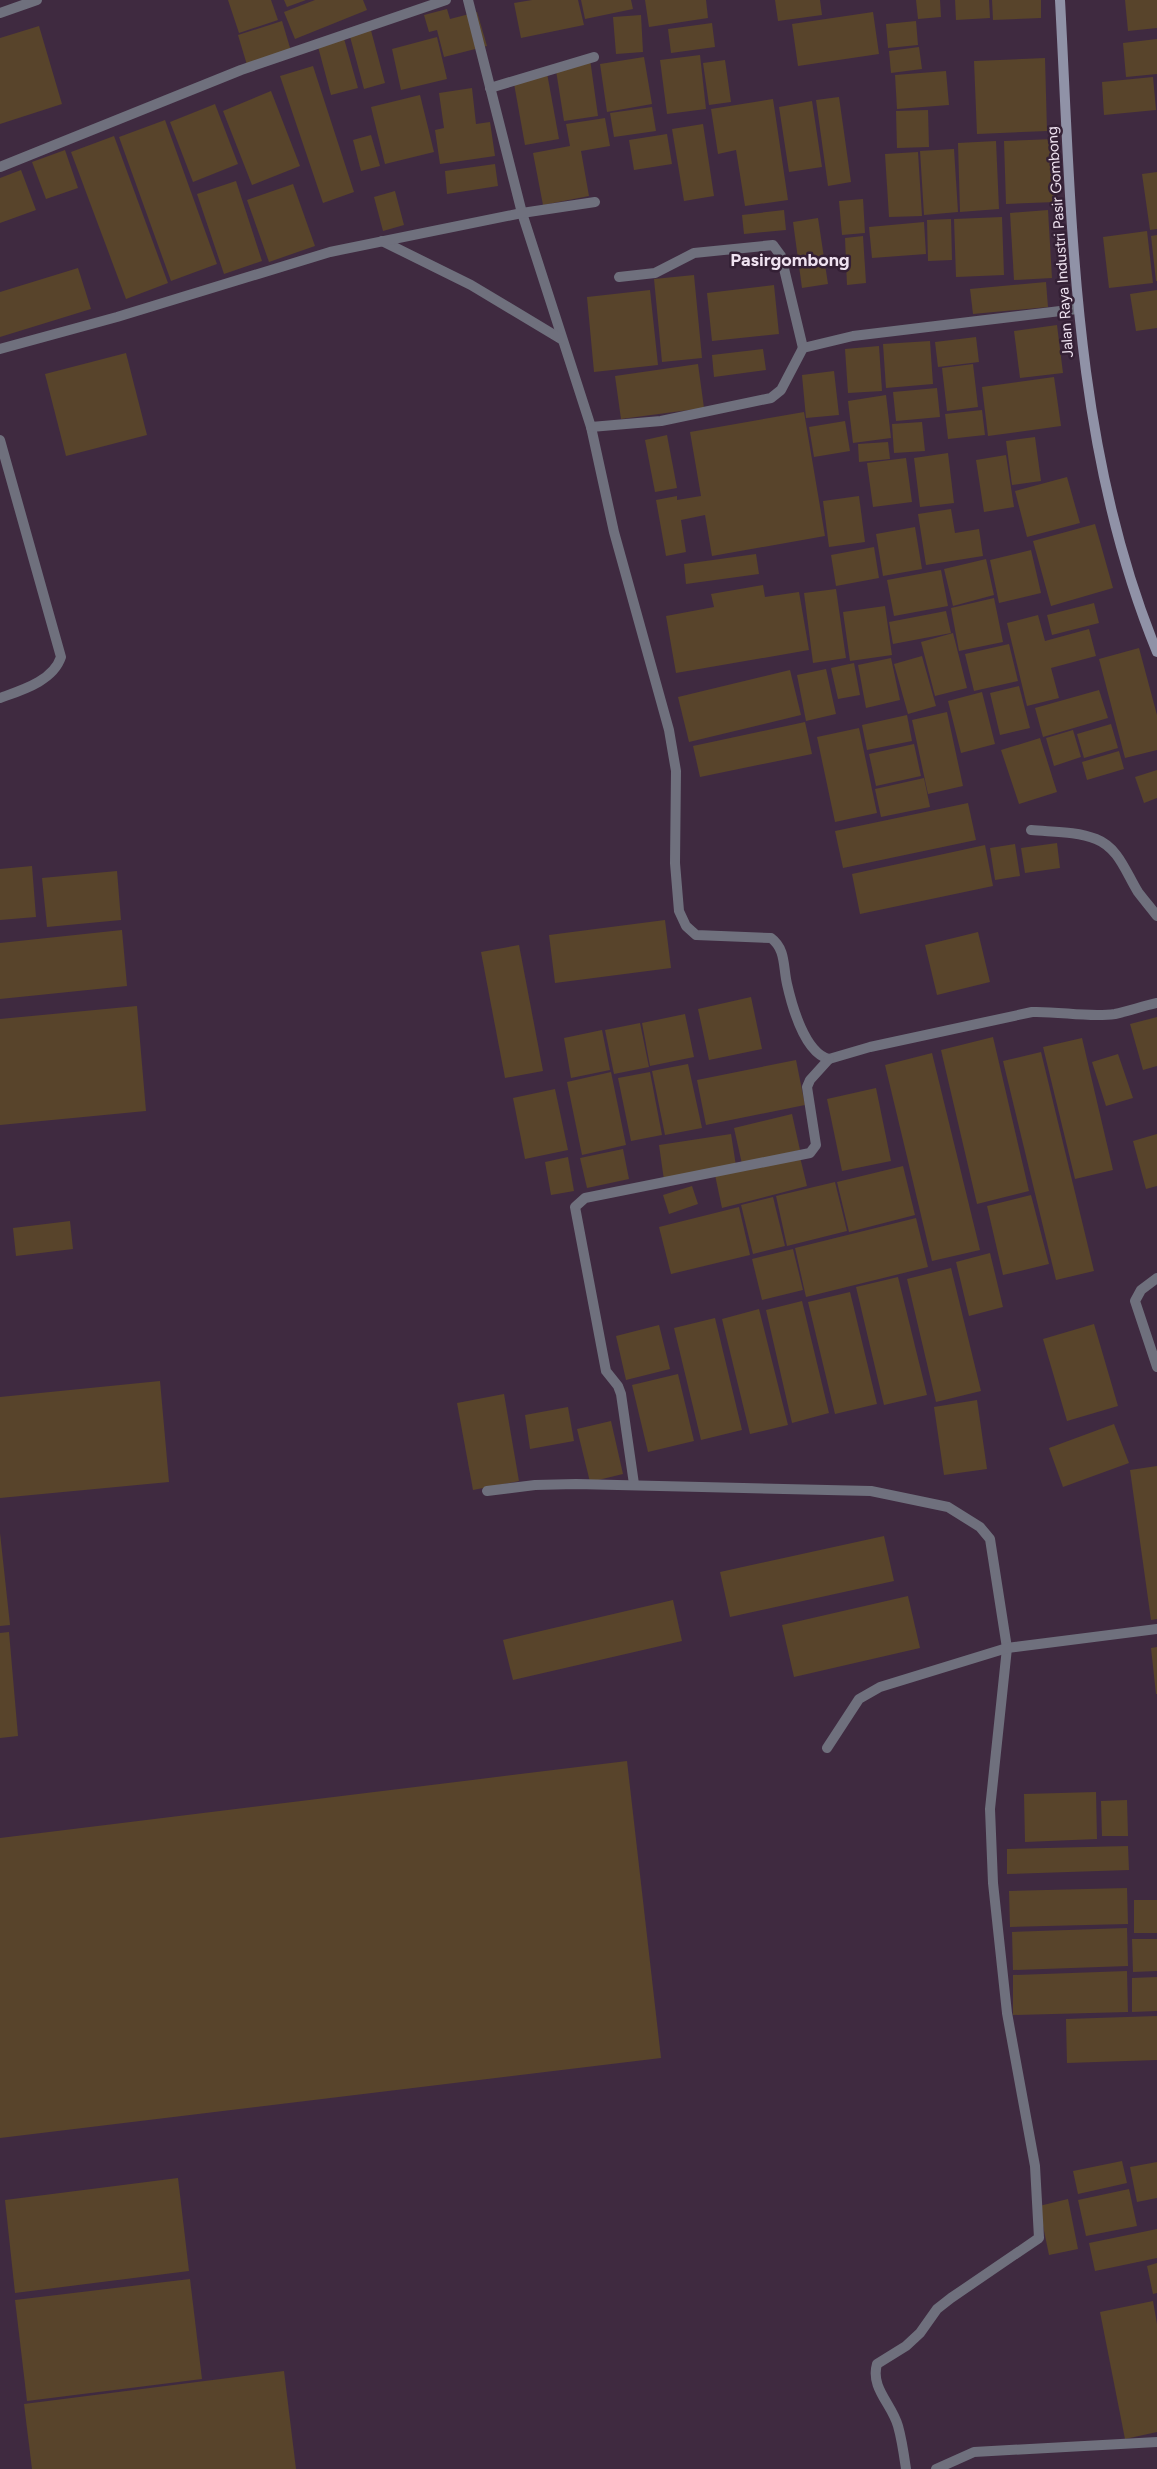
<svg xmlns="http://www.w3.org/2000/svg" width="1157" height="2469" font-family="Figtree,sans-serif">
	<rect width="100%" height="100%" fill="#3f2a40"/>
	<!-- building -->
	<g fill="#58442b">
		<path d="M228,0H271L278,20L239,33Z"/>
		<path d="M284,0H306L287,7Z"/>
		<path d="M315,0H363L367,10L295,39L284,12Z"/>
		<path d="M532,0H578L584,25L521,38L514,3Z"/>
		<path d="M581,0H631L633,9L585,19Z"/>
		<path d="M645,0H706L708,18L649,27Z"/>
		<path d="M775,0H820L822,15L778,21Z"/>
		<path d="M916,0H940L941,17L918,19Z"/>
		<path d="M955,0H989L990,18L956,20Z"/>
		<path d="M992,0H1041V18L993,20Z"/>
		<path d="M1125,0H1157V28L1128,31Z"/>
		<path d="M447,9L450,19L477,12L487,46L444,57L437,30L429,32L424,15Z"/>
		<path d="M873,12L879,54L798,66L792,24Z"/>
		<path d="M641,15L643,52L616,54L613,17Z"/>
		<path d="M282,21L291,51L247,65L238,35Z"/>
		<path d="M916,21L918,45L888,48L886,24Z"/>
		<path d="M369,23L385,83L364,89L348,29Z"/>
		<path d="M712,23L715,47L671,53L668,29Z"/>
		<path d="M39,26L62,104L0,124V38Z"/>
		<path d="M343,35L358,88L331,95L317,43Z"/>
		<path d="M437,37L447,79L401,90L392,49Z"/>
		<path d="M1157,39V74L1126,77L1123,43Z"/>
		<path d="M919,47L922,69L891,73L889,51Z"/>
		<path d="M700,55L706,109L667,114L660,60Z"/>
		<path d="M644,57L652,104L607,112L600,64Z"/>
		<path d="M1045,58L1047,131L977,134L974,61Z"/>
		<path d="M590,59L598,116L564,121L555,64Z"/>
		<path d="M725,60L731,102L709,105L703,63Z"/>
		<path d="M313,66L354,192L323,203L280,76Z"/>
		<path d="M946,71L949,105L897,109L895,75Z"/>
		<path d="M547,73L559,139L525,145L513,78Z"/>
		<path d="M1153,77L1156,110L1104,115L1102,82Z"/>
		<path d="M472,88L476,124L490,122L495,156L440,164L435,130L444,128L439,93Z"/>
		<path d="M271,91L300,166L252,185L223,111Z"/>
		<path d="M420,95L434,152L385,164L371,107Z"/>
		<path d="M839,97L851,182L828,186L816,100Z"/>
		<path d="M773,99L788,200L745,206L736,150L718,154L711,109Z"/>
		<path d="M812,101L822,167L789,172L779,107Z"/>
		<path d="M215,104L238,164L193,182L170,122Z"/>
		<path d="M652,107L656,131L614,137L610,113Z"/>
		<path d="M928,110L929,147L897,148L896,111Z"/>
		<path d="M605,118L610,146L581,151L589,196L543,205L533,153L570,146L566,124Z"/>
		<path d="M165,120L217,264L171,281L119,137Z"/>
		<path d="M703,124L714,196L684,201L672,129Z"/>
		<path d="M667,134L672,164L634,170L629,140Z"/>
		<path d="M371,135L380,166L361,171L353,140Z"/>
		<path d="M114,136L168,283L126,299L71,152Z"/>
		<path d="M1054,139L1056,202L1006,204L1004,141Z"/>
		<path d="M996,141L999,209L960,212L958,143Z"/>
		<path d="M954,149L958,212L924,215L920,151Z"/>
		<path d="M65,150L78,188L46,199L32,162Z"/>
		<path d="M918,152L922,216L889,217L885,154Z"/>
		<path d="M495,164L498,186L447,194L445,171Z"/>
		<path d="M21,170L36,210L0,223V178Z"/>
		<path d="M1157,172V229L1150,230L1142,174Z"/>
		<path d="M236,181L262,261L224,274L197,194Z"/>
		<path d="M293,184L315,246L269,262L247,200Z"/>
		<path d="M395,191L404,225L383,231L374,197Z"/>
		<path d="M863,199L865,233L842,235L839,201Z"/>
		<path d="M784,210L786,230L744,234L742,215Z"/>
		<path d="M1048,210L1052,278L1014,280L1010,213Z"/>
		<path d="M1002,217L1004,275L956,277L954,219Z"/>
		<path d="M818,218L828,284L802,288L793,222Z"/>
		<path d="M951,219L952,260L928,261L927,220Z"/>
		<path d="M924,222L926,254L872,258L869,227Z"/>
		<path d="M1147,231L1153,283L1109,288L1103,237Z"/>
		<path d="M1157,235V281H1156L1151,236Z"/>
		<path d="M863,236L866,283L847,285L845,238Z"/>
		<path d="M78,268L91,309L0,337V292Z"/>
		<path d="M694,275L702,358L662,362L654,279Z"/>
		<path d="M1046,282L1048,307L973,314L970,289Z"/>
		<path d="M774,285L779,334L712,341L707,293Z"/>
		<path d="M650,290L658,365L594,372L587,297Z"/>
		<path d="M1157,290V328L1136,331L1130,294Z"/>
		<path d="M1057,325L1063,373L1020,378L1014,331Z"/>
		<path d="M976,337L979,362L938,367L935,342Z"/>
		<path d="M930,341L933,384L886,388L883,344Z"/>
		<path d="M879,346L882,391L848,393L845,349Z"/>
		<path d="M763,349L766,370L714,377L712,355Z"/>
		<path d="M126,353L147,435L66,456L45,374Z"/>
		<path d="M698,364L704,408L621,419L615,376Z"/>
		<path d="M973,364L978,407L947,411L942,368Z"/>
		<path d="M834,371L839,415L806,418L802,375Z"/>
		<path d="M1054,377L1061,426L988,436L982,387Z"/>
		<path d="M937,388L940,417L896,421L893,392Z"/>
		<path d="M886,395L891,438L853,443L848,401Z"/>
		<path d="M982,410L985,435L948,439L945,414Z"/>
		<path d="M804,412L825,536L712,556L705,515L681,520L686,552L666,556L656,500L677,496V500L701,496L690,432Z"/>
		<path d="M845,421L850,451L814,457L809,427Z"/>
		<path d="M922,422L925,451L894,453L892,424Z"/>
		<path d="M667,435L677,488L655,492L645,440Z"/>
		<path d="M1035,437L1041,481L1012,485L1006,441Z"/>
		<path d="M888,442L890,459L859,462L858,444Z"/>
		<path d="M948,453L954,503L920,507L914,458Z"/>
		<path d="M1006,455L1014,507L984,512L976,460Z"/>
		<path d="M906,458L912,502L873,507L867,463Z"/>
		<path d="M1067,477L1080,523L1027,537L1015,491Z"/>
		<path d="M859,496L865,542L829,547L823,501Z"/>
		<path d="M951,509L955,533L979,529L983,556L926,565L918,514Z"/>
		<path d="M1095,524L1113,588L1051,606L1033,541Z"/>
		<path d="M915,527L922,569L883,576L876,534Z"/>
		<path d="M874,547L879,578L836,586L831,555Z"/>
		<path d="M1031,550L1041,593L999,603L990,560Z"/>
		<path d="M756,554L759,574L686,584L684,564Z"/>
		<path d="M986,559L994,595L953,606L944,569Z"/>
		<path d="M941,570L948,606L894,616L887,580Z"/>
		<path d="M763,585L765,597L799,592L809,650L676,673L666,616L714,607L711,594Z"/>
		<path d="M836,589L846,658L813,663L804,593Z"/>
		<path d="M994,598L1003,642L959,651L951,608Z"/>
		<path d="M1094,603L1099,623L1052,635L1047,615Z"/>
		<path d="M885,606L892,655L850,661L843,612Z"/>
		<path d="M946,611L951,633L893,644L889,622Z"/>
		<path d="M1038,615L1045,641L1089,629L1096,656L1051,668L1059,698L1027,706L1007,623Z"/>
		<path d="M953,633L967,688L935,696L921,642Z"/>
		<path d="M1009,644L1018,681L974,691L965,654Z"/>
		<path d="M1139,648L1157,715V750L1125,758L1099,659Z"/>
		<path d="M922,656L936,706L908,714L894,664Z"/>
		<path d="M891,658L900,700L866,708L858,665Z"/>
		<path d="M854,663L860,695L838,699L831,668Z"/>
		<path d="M826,669L836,714L806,721L797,675Z"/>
		<path d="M790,670L801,715L689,742L678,697Z"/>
		<path d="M1019,686L1030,728L1000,735L990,693Z"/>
		<path d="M1099,690L1108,718L1043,737L1035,708Z"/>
		<path d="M982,692L995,744L961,753L948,701Z"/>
		<path d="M947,712L963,786L928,794L912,720Z"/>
		<path d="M907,715L912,741L867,750L862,725Z"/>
		<path d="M805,722L812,754L700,777L693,746Z"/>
		<path d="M1111,724L1118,748L1084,758L1077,734Z"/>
		<path d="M859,728L877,813L835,822L817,737Z"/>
		<path d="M1073,730L1081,757L1054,766L1046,738Z"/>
		<path d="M1040,738L1057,792L1019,804L1001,750Z"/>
		<path d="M914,744L921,776L876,786L869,754Z"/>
		<path d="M1119,751L1124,769L1087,780L1082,762Z"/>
		<path d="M1157,770V798L1144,803L1135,777Z"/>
		<path d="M924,778L930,807L881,817L875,789Z"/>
		<path d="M968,803L976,840L843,868L835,831Z"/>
		<path d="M1057,843L1060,868L1025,873L1021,848Z"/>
		<path d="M1015,844L1020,876L995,880L990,848Z"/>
		<path d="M985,845L993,886L860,914L852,874Z"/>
		<path d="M32,866L36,917L0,920V869Z"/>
		<path d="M117,871L121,920L47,927L42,878Z"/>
		<path d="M665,920L671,968L555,983L549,935Z"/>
		<path d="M122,930L127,986L0,999V943Z"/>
		<path d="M978,932L990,982L937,995L925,945Z"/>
		<path d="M519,945L543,1071L505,1078L481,952Z"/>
		<path d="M751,997L762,1049L709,1060L698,1009Z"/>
		<path d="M137,1006L146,1111L0,1125V1019Z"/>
		<path d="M685,1014L694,1057L650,1066L642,1023Z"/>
		<path d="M1157,1017V1066L1143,1070L1130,1024Z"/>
		<path d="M640,1023L649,1067L614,1074L605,1030Z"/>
		<path d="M602,1030L610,1070L571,1078L564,1038Z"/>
		<path d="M993,1037L1029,1191L977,1204L941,1050Z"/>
		<path d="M1082,1038L1113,1170L1075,1179L1043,1047Z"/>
		<path d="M1041,1052L1094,1271L1056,1280L1003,1061Z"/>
		<path d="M932,1053L980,1250L932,1261L885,1065Z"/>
		<path d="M1118,1054L1133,1098L1106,1106L1092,1062Z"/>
		<path d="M796,1060L805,1105L706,1125L697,1080Z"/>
		<path d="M688,1064L702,1128L665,1135L652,1071Z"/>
		<path d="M611,1072L626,1145L582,1155L567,1082Z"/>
		<path d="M650,1072L662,1135L631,1141L618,1078Z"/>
		<path d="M876,1088L891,1161L842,1171L827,1099Z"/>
		<path d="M555,1089L568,1150L525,1159L513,1098Z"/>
		<path d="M792,1114L800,1150L742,1164L734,1128Z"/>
		<path d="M731,1134L736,1166L664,1180L659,1145Z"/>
		<path d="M1157,1134V1186L1146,1189L1133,1141Z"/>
		<path d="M623,1149L629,1179L587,1188L580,1158Z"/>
		<path d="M568,1157L574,1191L551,1195L545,1162Z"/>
		<path d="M800,1157L807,1186L722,1208L715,1175Z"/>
		<path d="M903,1166L915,1215L849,1232L837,1182Z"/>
		<path d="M835,1182L847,1231L787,1246L776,1196Z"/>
		<path d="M692,1186L698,1204L669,1214L663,1195Z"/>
		<path d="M1031,1195L1049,1264L1003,1275L987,1206Z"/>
		<path d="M773,1197L785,1246L753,1254L741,1205Z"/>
		<path d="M739,1207L750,1255L671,1274L659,1227Z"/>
		<path d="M916,1218L928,1267L806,1297L795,1248Z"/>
		<path d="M70,1221L73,1249L16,1256L13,1228Z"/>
		<path d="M793,1249L803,1290L762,1300L752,1259Z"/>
		<path d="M990,1253L1003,1307L969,1316L956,1262Z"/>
		<path d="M951,1268L981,1391L936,1402L907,1279Z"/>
		<path d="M898,1277L927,1395L884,1405L856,1287Z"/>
		<path d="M850,1292L877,1404L835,1414L808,1302Z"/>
		<path d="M802,1301L829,1413L792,1423L766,1310Z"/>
		<path d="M759,1309L788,1425L750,1434L722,1319Z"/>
		<path d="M715,1318L742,1430L701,1440L674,1328Z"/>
		<path d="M1094,1324L1118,1406L1067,1421L1043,1339Z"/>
		<path d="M659,1325L670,1369L626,1380L616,1336Z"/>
		<path d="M678,1374L694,1441L648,1452L632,1385Z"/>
		<path d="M160,1381L169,1482L0,1498V1397Z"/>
		<path d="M504,1394L519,1481L473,1490L457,1403Z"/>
		<path d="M977,1400L987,1469L944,1475L934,1407Z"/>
		<path d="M568,1407L574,1441L530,1449L525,1415Z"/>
		<path d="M611,1421L623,1474L590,1482L577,1429Z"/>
		<path d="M1114,1424L1129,1463L1063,1487L1049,1448Z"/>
		<path d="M1157,1466V1619L1151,1620L1130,1470Z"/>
		<path d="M0,1533L10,1625L0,1626Z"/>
		<path d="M884,1536L894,1581L730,1617L720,1572Z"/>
		<path d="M908,1596L920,1648L794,1677L782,1625Z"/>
		<path d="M673,1600L682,1641L513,1680L503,1640Z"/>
		<path d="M9,1632L18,1736L0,1738V1633Z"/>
		<path d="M1157,1647V1694H1156L1151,1648Z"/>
		<path d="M627,1761L661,2058L0,2138V1838Z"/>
		<path d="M1096,1792L1097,1839L1025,1842L1024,1794Z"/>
		<path d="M1127,1800L1128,1836H1102L1101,1801Z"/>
		<path d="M1128,1846L1129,1870L1007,1874V1849Z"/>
		<path d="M1127,1888L1128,1924L1010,1927L1009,1891Z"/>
		<rect x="1134" y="1900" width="23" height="33"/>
		<path d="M1127,1928L1128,1966L1013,1970L1012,1932Z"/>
		<path d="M1132,1939H1157V1971L1133,1972Z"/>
		<path d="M1127,1971L1128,2012L1013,2015V1975Z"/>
		<path d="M1157,1977V2011L1132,2012V1978Z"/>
		<path d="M1157,2016V2060L1067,2063L1066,2019Z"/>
		<path d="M1122,2161L1127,2183L1078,2194L1073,2171Z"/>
		<path d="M1157,2162V2198L1137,2202L1130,2167Z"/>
		<path d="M178,2178L189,2271L15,2293L5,2200Z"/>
		<path d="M1129,2189L1137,2226L1086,2236L1078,2200Z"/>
		<path d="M1068,2199L1078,2249L1049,2255L1039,2206Z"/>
		<path d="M1157,2229V2258L1095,2271L1089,2243Z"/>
		<path d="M1157,2263V2293L1153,2294L1147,2266Z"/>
		<path d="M190,2279L202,2379L27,2401L15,2300Z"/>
		<path d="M1153,2301L1157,2324V2432L1125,2439L1100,2312Z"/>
		<path d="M284,2371L296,2469H32L24,2404Z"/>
	</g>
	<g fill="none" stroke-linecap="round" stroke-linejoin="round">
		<!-- street -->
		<g stroke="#6f707d" stroke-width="10">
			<path d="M468,0L522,213L591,427L614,532L669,730L676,771L675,863L679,911L686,926L696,935L771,938C786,949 783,967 787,984C792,1006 805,1053 829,1059L870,1047L1032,1012C1060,1011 1088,1018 1115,1014C1129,1011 1143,1006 1157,1003"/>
			<path d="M0,13L37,0"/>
			<path d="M490,88L594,57"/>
			<path d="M0,167L241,70L446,0"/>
			<path d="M382,241L471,285L561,339"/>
			<path d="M619,277L655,273L694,253L773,245L781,256L803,348"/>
			<path d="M0,349L117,317L330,252L522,213L595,202"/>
			<path d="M591,427L661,421L771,398L781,390L803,348L853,336L1077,309"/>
			<path d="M0,440L61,657C53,681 22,690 0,698"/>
			<path d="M1031,830C1052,832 1076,831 1096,839C1119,848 1126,873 1138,892C1144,900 1151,908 1157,916"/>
			<path d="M1157,1278L1141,1290L1135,1301L1157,1367"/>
			<path d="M634,1484L621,1394L618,1386L606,1371L575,1207L585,1198L810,1153L816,1145L807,1087L810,1080L829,1059"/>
			<path d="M487,1491L535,1485L576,1484L871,1491L948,1507L980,1527L990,1539L1007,1648L990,1809L993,1883L1007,2013L1035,2166L1039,2238L951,2298L937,2309L920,2333L906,2346L877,2364C870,2388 892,2404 898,2426C902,2440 904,2455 906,2469"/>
			<path d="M827,1748L859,1699L880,1687L1007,1648L1157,1629"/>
			<path d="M936,2469L974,2452L1157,2442"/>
		</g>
		<!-- secondary -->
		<path stroke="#9092a7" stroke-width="10" d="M1060,0C1072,220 1072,446 1157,652"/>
	</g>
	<g text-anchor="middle" stroke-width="5" stroke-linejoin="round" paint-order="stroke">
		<!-- street labels -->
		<g font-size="15" fill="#efe2f0" stroke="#342035">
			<text transform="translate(1060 242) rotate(-94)" y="5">Jalan Raya Industri Pasir Gombong</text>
		</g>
		<!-- quarter labels -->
		<g font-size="18" font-weight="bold" fill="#efe2f0" stroke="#342035">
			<text x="790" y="266">Pasirgombong</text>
		</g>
	</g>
</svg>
